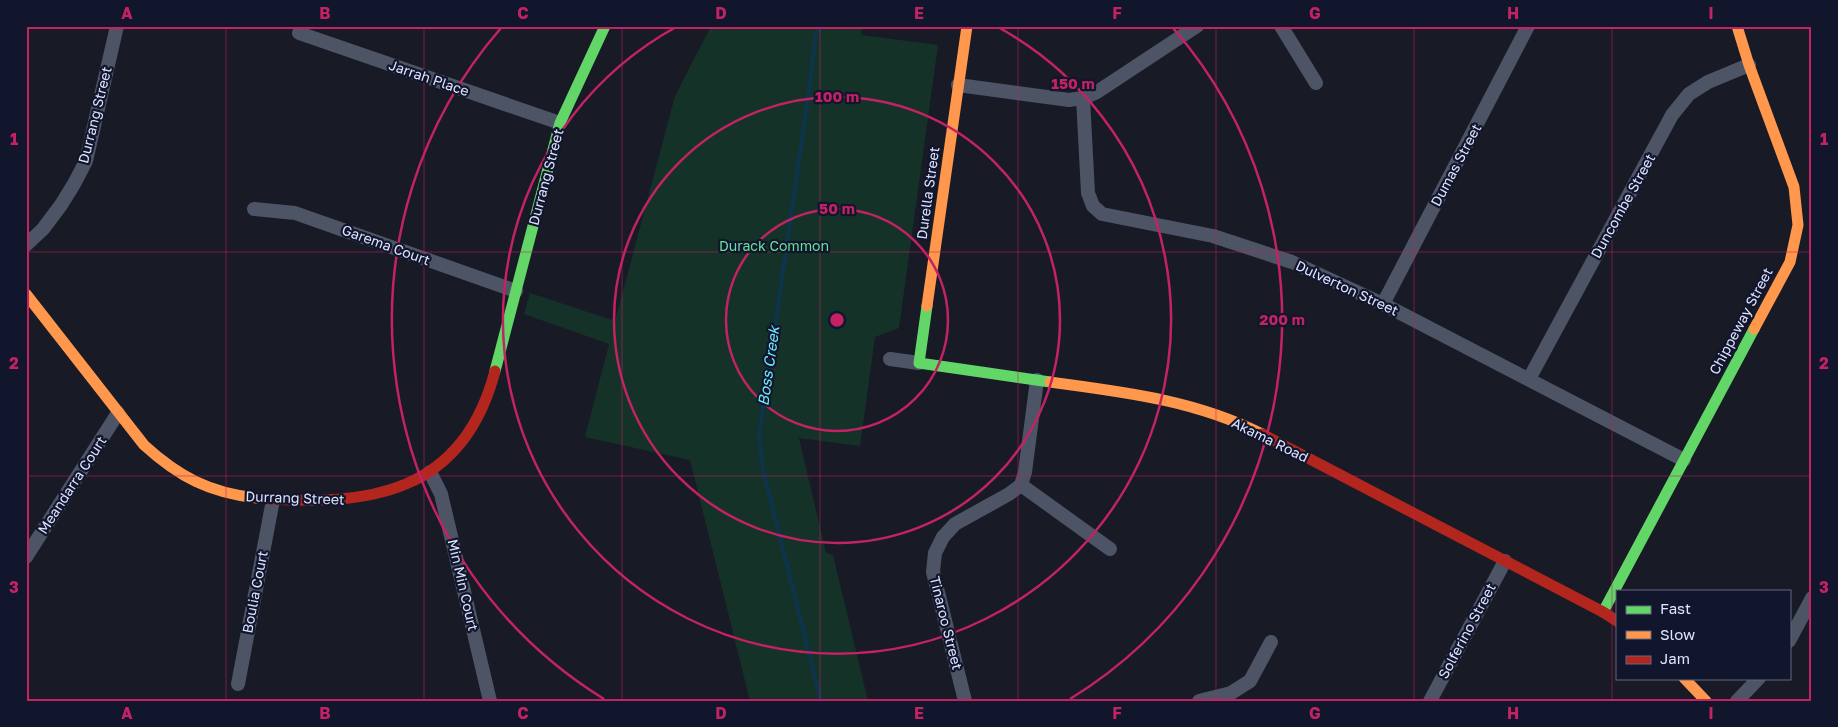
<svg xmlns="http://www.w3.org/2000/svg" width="1838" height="727" font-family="'Golos Text',sans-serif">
	<rect width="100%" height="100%" fill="#181a26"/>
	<!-- green -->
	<path fill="#153229" d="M711,26H863L861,35L938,45L899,328L875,337L860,446L799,438L826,553L833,555L868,701H750L690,460L585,437L609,344L524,314L530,293L615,321L675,96Z"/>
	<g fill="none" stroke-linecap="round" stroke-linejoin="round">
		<!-- stream -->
		<path stroke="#0d3448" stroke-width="4.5" d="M817,26L805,120L759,435L763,470L821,701"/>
		<!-- street -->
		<g stroke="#4d5466" stroke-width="14">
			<path d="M1281,26L1316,83"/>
			<path d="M299,33L560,123"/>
			<path d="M958,85L1069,100L1083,98L1097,92L1197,26"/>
			<path d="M1083,98L1088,193L1093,206L1102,214L1213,236L1292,262L1383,304L1684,460"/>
			<path d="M254,209L295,213L516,291"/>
			<path d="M26,245L43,229L61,205L74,184L86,161L117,26"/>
			<path d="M1383,304L1528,26"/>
			<path d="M890,359L919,363"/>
			<path d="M1529,379L1672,115L1689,94L1708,82L1749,65"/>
			<path d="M430,472L441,494L490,701"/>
			<path d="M1021,485L1110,549"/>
			<path d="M26,557L118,413"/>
			<path d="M1789,641L1812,598"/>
			<path d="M238,684L273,500"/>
			<path d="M965,701L933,572L935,553L943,537L955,524L1009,494L1021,485L1025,472L1037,380"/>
			<path d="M1199,701L1231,693L1250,681L1271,642"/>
			<path d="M1430,701L1505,561"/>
			<path d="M1737,701L1759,678"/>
		</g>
		<!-- fast -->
		<g stroke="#63d668" stroke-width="11">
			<path d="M927,306L919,363L1050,382"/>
			<path d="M495,371L560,123L605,26"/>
			<path d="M1603,612L1754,329"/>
		</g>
		<!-- slow -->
		<g stroke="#ff974d" stroke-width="11">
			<path d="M1737,26L1749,65L1794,187L1798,225L1790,262L1754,329"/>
			<path d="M26,294L144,445C179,477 210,493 257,498"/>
			<path d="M927,306L967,26"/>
			<path d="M1050,382C1124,392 1195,400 1262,434"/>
			<path d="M1684,678L1706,701"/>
		</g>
		<!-- jam -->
		<g stroke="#b3261e" stroke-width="11">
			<path d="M1262,434L1603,612L1617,621"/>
			<path d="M257,498C369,507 463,494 495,371"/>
		</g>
	</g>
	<!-- grid -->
	<path fill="none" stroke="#c32263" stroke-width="1" stroke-opacity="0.55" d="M226,26V701M424,26V701M622,26V701M820,26V701M1018,26V701M1216,26V701M1414,26V701M1612,26V701M26,252H1812M26,476H1812"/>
	<!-- distance rings -->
	<g fill="none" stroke="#c32263" stroke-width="2.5">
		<circle cx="837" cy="320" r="111"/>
		<circle cx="837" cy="320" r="223"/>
		<path d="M996 26A334 334 0 1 1 678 26"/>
		<path d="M604 699A445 445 0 0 1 501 28M1173 28A445 445 0 0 1 1070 699"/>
	</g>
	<g text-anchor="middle" stroke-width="4.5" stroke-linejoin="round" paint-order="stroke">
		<!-- street labels -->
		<g font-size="14" fill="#dde4ff" stroke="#12162c">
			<text transform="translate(429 78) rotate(19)" y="5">Jarrah Place</text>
			<text transform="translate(95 115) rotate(-76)" y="5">Durrang Street</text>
			<text transform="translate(1456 165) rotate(-62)" y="5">Dumas Street</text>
			<text transform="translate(546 177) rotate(-75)" y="5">Durrang Street</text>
			<text transform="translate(928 193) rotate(-82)" y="5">Durella Street</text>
			<text transform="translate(1623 206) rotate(-61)" y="5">Duncombe Street</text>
			<text transform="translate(386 245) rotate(20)" y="5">Garema Court</text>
			<text transform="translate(1347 288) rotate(25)" y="5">Dulverton Street</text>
			<text transform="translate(1741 321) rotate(-62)" y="5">Chippeway Street</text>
			<text transform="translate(1270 440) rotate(26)" y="5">Akama Road</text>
			<text transform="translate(72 485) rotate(-57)" y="5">Meandarra Court</text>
			<text transform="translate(295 498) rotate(2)" y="5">Durrang Street</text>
			<text transform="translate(463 585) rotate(77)" y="5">Min Min Court</text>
			<text transform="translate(255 592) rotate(-79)" y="5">Boulia Court</text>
			<text transform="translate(946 623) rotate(76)" y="5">Tinaroo Street</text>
			<text transform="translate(1467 631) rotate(-62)" y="5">Solferino Street</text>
		</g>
		<!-- park labels -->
		<g font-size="14" fill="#67e09b" stroke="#12162c">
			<text x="774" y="251">Durack Common</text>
		</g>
		<!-- water labels -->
		<g font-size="15" font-style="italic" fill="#6ce9fe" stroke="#12162c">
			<text transform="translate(769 366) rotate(-82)" y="5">Boss Creek</text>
		</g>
	</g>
	<circle cx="837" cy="320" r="8" fill="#c32263" stroke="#12162c" stroke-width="2.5"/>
	<g font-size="15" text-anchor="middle" font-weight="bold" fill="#c32263" stroke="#12162c" stroke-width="4.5" stroke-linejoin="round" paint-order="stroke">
		<text x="1073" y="89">150 m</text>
		<text x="837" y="102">100 m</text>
		<text x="837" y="214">50 m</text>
		<text x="1282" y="325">200 m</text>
	</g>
	<!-- border -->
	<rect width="1838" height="727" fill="none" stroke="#12162c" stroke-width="55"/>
	<!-- legend -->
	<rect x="1616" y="590" width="175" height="90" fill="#12162c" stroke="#636880"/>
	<rect x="1626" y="606" width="25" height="8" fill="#63d668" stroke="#636880"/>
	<text x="1660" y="614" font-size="15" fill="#dde4ff">Fast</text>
	<rect x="1626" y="631" width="25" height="8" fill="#ff974d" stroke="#636880"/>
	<text x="1660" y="640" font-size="15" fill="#dde4ff">Slow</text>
	<rect x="1626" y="656" width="25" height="8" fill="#b3261e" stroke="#636880"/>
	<text x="1660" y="664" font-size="15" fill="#dde4ff">Jam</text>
	<rect x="28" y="28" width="1782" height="672" fill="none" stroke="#c32263" stroke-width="2"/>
	<g font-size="16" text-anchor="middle" font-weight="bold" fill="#c32263">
		<text x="127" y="19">A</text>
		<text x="325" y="19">B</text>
		<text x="523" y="19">C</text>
		<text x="721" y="19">D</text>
		<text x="919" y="19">E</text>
		<text x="1117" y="19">F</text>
		<text x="1315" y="19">G</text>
		<text x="1513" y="19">H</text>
		<text x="1711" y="19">I</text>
		<text x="14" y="145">1</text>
		<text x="1824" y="145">1</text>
		<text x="14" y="369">2</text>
		<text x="1824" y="369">2</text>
		<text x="14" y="593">3</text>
		<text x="1824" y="593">3</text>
		<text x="127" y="719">A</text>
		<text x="325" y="719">B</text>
		<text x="523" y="719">C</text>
		<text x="721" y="719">D</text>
		<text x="919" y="719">E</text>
		<text x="1117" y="719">F</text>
		<text x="1315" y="719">G</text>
		<text x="1513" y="719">H</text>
		<text x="1711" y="719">I</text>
	</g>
</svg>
